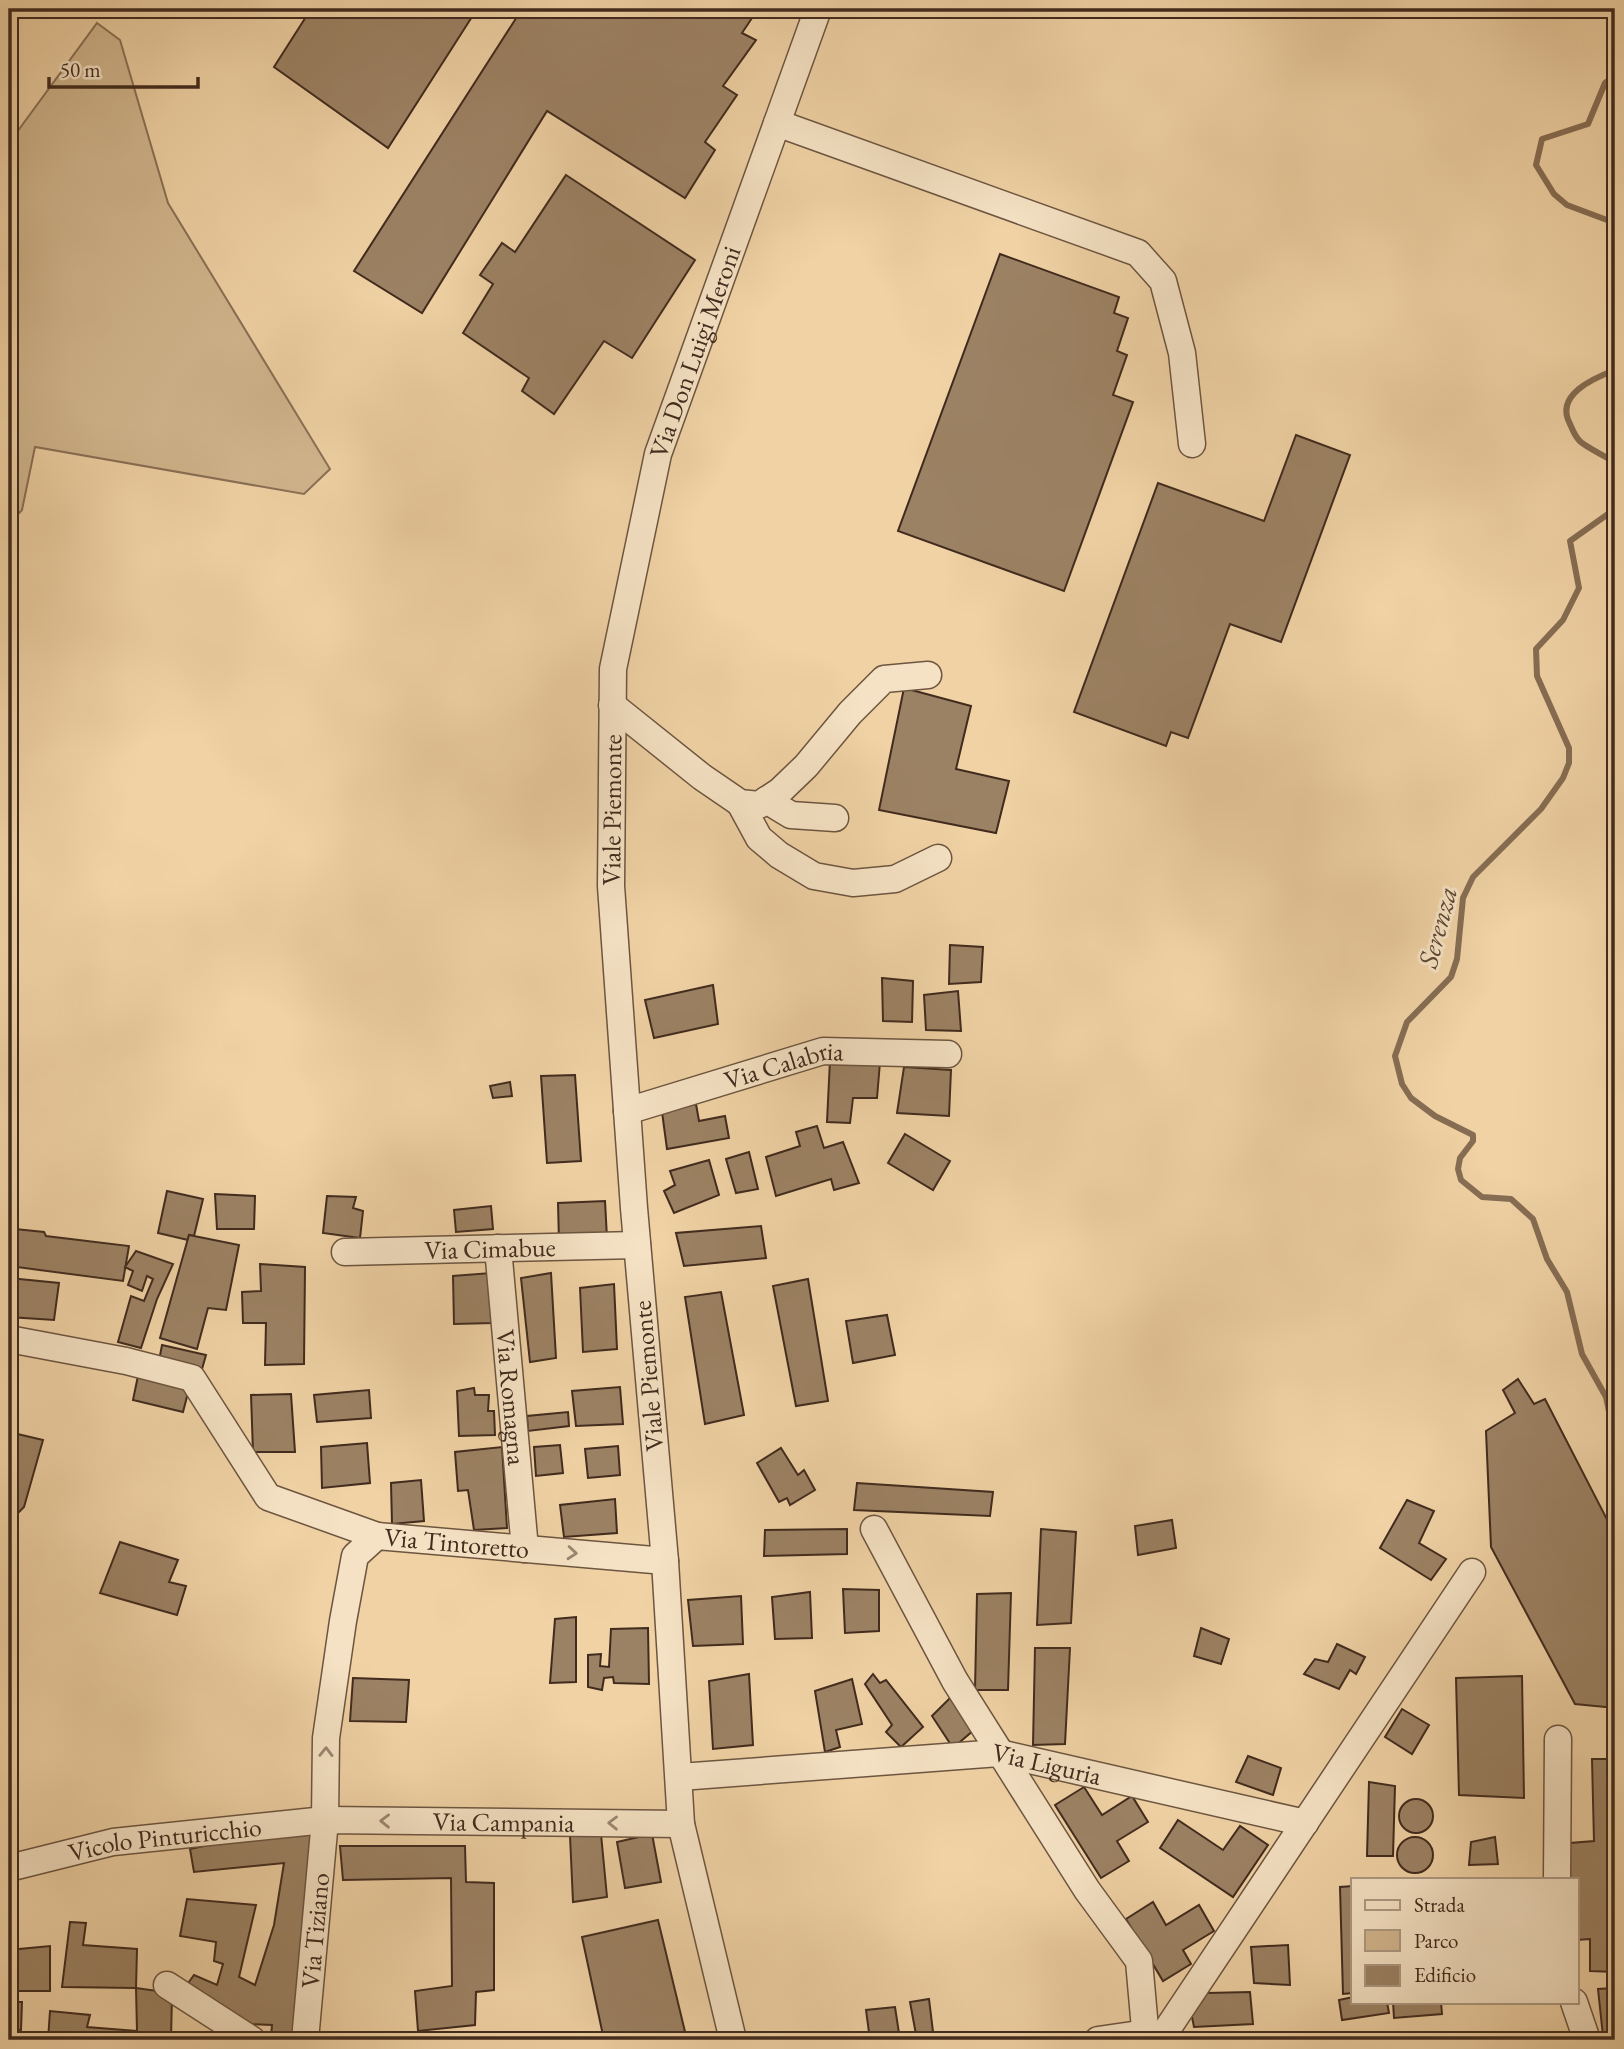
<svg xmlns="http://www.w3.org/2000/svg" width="1624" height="2049" font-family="'EB Garamond',serif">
	<rect width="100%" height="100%" fill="#f0d2a5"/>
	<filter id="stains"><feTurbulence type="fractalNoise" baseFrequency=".00286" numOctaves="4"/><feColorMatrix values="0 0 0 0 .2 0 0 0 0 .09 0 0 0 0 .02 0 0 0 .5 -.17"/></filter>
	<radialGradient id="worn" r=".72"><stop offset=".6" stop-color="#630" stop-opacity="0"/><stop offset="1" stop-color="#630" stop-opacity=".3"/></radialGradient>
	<!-- green -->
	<path fill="#d2b68e" stroke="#8a7056" stroke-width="2" d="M97,23L120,40L168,203L330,469L304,494L35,447L22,510L9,524V143Z"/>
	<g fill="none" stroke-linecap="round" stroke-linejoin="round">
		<!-- stream -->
		<g stroke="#866d53" stroke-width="6">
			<path d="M1615,76L1605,83L1588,124L1542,139L1536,165L1554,194L1567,205L1615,223"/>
			<path d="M1615,370C1594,378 1554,395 1570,424C1573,431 1576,439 1582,443C1592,450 1604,456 1615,462"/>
			<path d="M1615,509L1570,541L1579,588L1563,620L1536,649L1537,676L1569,748V763L1563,778L1541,809L1473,877L1463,898L1457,959L1451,977L1407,1022L1395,1056L1402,1084L1411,1098L1435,1116L1473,1135V1141L1460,1158L1458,1169L1461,1180L1482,1197L1511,1199L1533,1219L1547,1259L1567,1292L1582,1354L1606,1397L1615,1441"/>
		</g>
	</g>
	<!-- building -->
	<g fill="#9c8264" stroke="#412b1e" stroke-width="2">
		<path d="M311,9H477L388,148L274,67Z"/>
		<path d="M522,9H758L742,33L756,40L723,86L737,95L705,142L715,150L685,198L547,111L422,313L354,271Z"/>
		<path d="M566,175L695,260L632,358L604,341L554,414L522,391L529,378L463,333L493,284L480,275L502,243L515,252Z"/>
		<path d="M1000,254L1119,297L1114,313L1128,318L1117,351L1127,355L1113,395L1133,402L1064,591L898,531Z"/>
		<path d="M1296,435L1350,455L1281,642L1230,624L1188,738L1171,732L1166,746L1074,712L1158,483L1264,521Z"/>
		<path d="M904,688L971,706L956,769L1009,781L996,833L879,810Z"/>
		<path d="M950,945L983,947L981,982L949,984Z"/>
		<path d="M882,978L913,981L912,1022L883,1021Z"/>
		<path d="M713,985L718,1024L654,1038L645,1000Z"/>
		<path d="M958,991L961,1031L926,1030L924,995Z"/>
		<path d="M830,1060L880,1062L877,1098H853L850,1123L827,1122Z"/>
		<path d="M904,1067L951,1070L949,1116L897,1113Z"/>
		<path d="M575,1075L581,1161L547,1163L541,1076Z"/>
		<path d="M510,1082L512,1096L493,1098L490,1086Z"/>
		<path d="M696,1104L699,1121L725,1116L729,1138L667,1149L662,1112Z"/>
		<path d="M817,1126L824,1148L843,1142L859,1183L834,1190L831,1179L776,1196L766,1157L800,1146L796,1132Z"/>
		<path d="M905,1134L950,1161L933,1190L888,1163Z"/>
		<path d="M749,1152L758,1189L736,1193L726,1159Z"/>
		<path d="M709,1160L719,1195L674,1213L664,1191L675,1185L670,1171Z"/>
		<path d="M167,1191L203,1199L194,1236L189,1235L188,1240L158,1233Z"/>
		<path d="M215,1194L255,1196L254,1229H217Z"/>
		<path d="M327,1196L356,1197L353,1208L363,1211L360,1238L323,1233Z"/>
		<path d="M605,1201L607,1238L559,1242L558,1203Z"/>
		<path d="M491,1206L493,1229L456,1232L454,1210Z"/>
		<path d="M761,1226L766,1258L684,1266L676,1233Z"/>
		<path d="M15,1229L44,1232L46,1236L129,1246L123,1281L9,1266Z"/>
		<path d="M189,1235L239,1245L226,1310L208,1308L197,1349L160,1338Z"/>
		<path d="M136,1251L173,1264L157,1299L141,1348L118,1342L131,1296L144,1301L153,1279L147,1276L142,1291L128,1285L133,1271L125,1267Z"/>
		<path d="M260,1264L305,1267L304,1364L265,1365L266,1323H243L242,1292L261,1291Z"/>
		<path d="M491,1273L493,1323L454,1324L453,1276Z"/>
		<path d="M551,1273L556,1358L530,1362L521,1278Z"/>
		<path d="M9,1278L59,1283L54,1320L9,1317Z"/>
		<path d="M808,1279L828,1401L796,1406L773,1286Z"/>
		<path d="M614,1284L617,1349L583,1352L580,1288Z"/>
		<path d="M721,1292L744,1415L705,1424L685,1297Z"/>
		<path d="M887,1315L895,1355L853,1363L846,1321Z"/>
		<path d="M162,1345L206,1355L200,1376L158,1366Z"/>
		<path d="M139,1371L191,1381L183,1412L133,1400Z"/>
		<path d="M1518,1379L1534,1404L1545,1399L1615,1535V1708L1575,1704L1491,1547L1486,1431L1515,1413L1503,1390Z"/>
		<path d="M620,1387L623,1424L576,1426L572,1391Z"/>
		<path d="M474,1388L475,1395H489L488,1411H494L495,1435L459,1436L457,1391Z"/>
		<path d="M369,1390L371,1418L317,1422L314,1395Z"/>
		<path d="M291,1394L295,1452H253L251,1395Z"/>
		<path d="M568,1412L569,1426L528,1431L527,1416Z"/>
		<path d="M9,1432L43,1440L24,1507L9,1522Z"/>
		<path d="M367,1443L370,1483L322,1488L321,1447Z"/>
		<path d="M560,1445L563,1473L536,1476L534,1447Z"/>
		<path d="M618,1446L620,1475L588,1478L585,1449Z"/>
		<path d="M502,1447L507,1528L474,1530L468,1490L458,1491L455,1452Z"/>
		<path d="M781,1448L798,1475L804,1470L815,1490L790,1505L787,1498L779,1502L757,1463Z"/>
		<path d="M421,1480L424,1521L392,1524L391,1483Z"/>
		<path d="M857,1483L993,1492L990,1516L854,1510Z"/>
		<path d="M615,1499L617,1533L564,1537L560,1505Z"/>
		<path d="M1407,1500L1434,1511L1419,1543L1446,1559L1431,1580L1380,1548Z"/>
		<path d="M1172,1520L1176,1548L1138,1555L1135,1526Z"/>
		<path d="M847,1529V1554L764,1556L765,1530Z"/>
		<path d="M1041,1529L1076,1532L1071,1623L1037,1625Z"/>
		<path d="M120,1542L178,1560L169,1582L186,1586L177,1615L100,1593Z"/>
		<path d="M843,1589L879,1590V1631L845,1633Z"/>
		<path d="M810,1592L812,1638L775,1639L772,1597Z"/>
		<path d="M1011,1593L1008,1690H975L977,1594Z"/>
		<path d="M741,1596L743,1644L693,1646L688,1600Z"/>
		<path d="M576,1617V1682L550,1683L555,1619Z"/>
		<path d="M648,1628L649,1684L614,1683L613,1677L604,1678L602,1690L588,1687V1655L601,1654L600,1666L609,1667L611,1629Z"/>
		<path d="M1201,1628L1229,1639L1221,1664L1194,1656Z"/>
		<path d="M1337,1644L1365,1657L1356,1674L1350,1670L1339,1689L1304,1674L1315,1659L1328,1662Z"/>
		<path d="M1035,1648H1070L1065,1744L1033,1745Z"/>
		<path d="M749,1674L753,1745L713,1749L709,1681Z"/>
		<path d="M873,1674L880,1683L886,1680L923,1727L901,1747L886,1732L892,1725L865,1684Z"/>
		<path d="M1522,1676L1524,1798L1459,1795L1456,1678Z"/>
		<path d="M353,1678L409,1680L406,1722L350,1721Z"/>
		<path d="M852,1679L862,1724L836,1730L840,1747L825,1752L815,1691Z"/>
		<path d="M953,1695L975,1729L953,1748L932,1716Z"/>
		<path d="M1402,1709L1429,1725L1412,1754L1385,1737Z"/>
		<path d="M1248,1756L1281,1768L1273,1795L1236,1782Z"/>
		<path d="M1592,1759H1615V1972L1590,1971V1939L1577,1940V1879H1570V1843L1594,1841Z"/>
		<path d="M1369,1782L1395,1786L1393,1856H1367Z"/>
		<path d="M1084,1787L1102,1815L1132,1796L1148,1822L1117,1841L1129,1861L1101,1878L1055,1805Z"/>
		<circle cx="1416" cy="1816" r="17"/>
		<path d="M1178,1820L1223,1850L1240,1826L1268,1845L1233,1897L1160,1848Z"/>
		<path d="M313,1829L299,2040H291L271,2037L272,2025L245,2024L181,1993L194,1975L217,1985L223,1964L214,1961L216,1942L180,1936L187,1899L256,1905L239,1977L255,1985L274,1925L284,1863L194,1872L190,1849L277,1830Z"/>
		<path d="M601,1834L607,1897L573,1902L570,1836Z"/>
		<path d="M652,1834L661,1882L625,1888L617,1842Z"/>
		<path d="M1495,1837L1498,1864L1469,1865L1471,1842Z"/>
		<circle cx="1415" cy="1855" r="18"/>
		<path d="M340,1846H465L466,1882L494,1883V1990L476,1992L475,2025L418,2031L415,1991L452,1986L451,1878L343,1880Z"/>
		<path d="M1353,1886V1993L1343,1994L1340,1887Z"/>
		<path d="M1153,1902L1166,1925L1199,1905L1214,1931L1183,1950L1191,1964L1163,1981L1126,1919Z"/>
		<path d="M658,1920L687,2040H604L582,1937Z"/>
		<path d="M70,1922L86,1923L83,1945L137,1949L136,1988L62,1987Z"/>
		<path d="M1288,1945L1290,1985L1254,1983L1251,1947Z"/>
		<path d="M50,1946V1991H9V1950Z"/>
		<path d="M136,1988L172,1993L171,2040H48L50,2011L90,2015L87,2027L137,2031Z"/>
		<path d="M1615,1988V2037L1603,2036L1598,1989Z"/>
		<path d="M1250,1992L1253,2024L1194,2027L1191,2012L1206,1993Z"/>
		<path d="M1353,1997V2002H1387L1389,2013L1342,2020L1339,2000Z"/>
		<path d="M929,1999L934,2040H917L910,2002Z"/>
		<path d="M9,2002H22L21,2030L9,2029Z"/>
		<path d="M1393,2002H1441L1442,2014L1394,2018Z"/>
		<path d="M895,2007L900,2040H870L866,2010Z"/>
	</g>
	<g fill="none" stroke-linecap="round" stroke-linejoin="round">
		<defs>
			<g id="minor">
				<path d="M777,123L1138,253L1163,281L1182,353L1192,444"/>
				<path d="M612,705L702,777L740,803L759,805L780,791L806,766L850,713L884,679L928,675"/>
				<path d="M766,800L791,815L835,818"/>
				<path d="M740,803L759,838L779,855L814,876L853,883L895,879L938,858"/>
				<path id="s1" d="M627,1111L823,1051L948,1054"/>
				<path id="s2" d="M498,1248L525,1549"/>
				<path id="s3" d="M345,1252L637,1245"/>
				<path d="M9,1339L126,1361L192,1378L268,1497L377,1536"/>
				<path d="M874,1529L955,1681L1087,1890L1139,1961L1146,2040"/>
				<path id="s4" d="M680,1777L999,1753L1305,1823"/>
				<path id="s5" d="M9,1868L113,1842L325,1820L681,1824"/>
				<path d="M1557,1879L1558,1739"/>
				<path d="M167,1985L252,2040"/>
				<path d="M1574,2002L1587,2040"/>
				<path id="s6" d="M305,2040L325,1820L326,1738L343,1621L355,1556L377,1536L665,1561"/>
				<path id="s7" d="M733,2040L681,1824L665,1561L634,1208L611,886L613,669L658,454L818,9"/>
				<path d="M1098,2040L1146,2033"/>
				<path d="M1160,2040L1472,1572"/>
			</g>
		</defs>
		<!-- minor casing -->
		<use href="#minor" stroke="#6d5540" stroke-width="29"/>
		<!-- minor -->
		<use href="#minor" stroke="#f5e2c4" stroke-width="26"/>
	</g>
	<!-- one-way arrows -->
	<defs><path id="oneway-chevron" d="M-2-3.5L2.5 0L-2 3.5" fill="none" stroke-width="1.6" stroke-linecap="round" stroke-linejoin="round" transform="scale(1.75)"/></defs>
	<g stroke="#9b8671">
		<use href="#oneway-chevron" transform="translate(572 1553) rotate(5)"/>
		<use href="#oneway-chevron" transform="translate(326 1752) rotate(-89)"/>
		<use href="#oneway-chevron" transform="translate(385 1821) rotate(-179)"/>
		<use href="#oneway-chevron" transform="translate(613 1823) rotate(-179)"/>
	</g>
	<g text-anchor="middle" stroke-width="6" stroke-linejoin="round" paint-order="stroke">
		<!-- street labels -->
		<g font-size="26" fill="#412b1e" stroke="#f5e2c4">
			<text dy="9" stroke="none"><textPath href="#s7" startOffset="1708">Via Don Luigi Meroni</textPath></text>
			<text dy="9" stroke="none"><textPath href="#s7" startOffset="1239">Viale Piemonte</textPath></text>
			<text dy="9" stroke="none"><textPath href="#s1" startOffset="164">Via Calabria</textPath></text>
			<text dy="9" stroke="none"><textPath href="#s3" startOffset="145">Via Cimabue</textPath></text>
			<text transform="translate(648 1376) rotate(-95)" y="9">Viale Piemonte</text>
			<text dy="9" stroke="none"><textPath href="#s2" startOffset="150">Via Romagna</textPath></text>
			<text dy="9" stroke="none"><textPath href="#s6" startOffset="597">Via Tintoretto</textPath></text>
			<text dy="9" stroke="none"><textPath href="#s4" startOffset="369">Via Liguria</textPath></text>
			<text dy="9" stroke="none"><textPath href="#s5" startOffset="499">Via Campania</textPath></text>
			<text dy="9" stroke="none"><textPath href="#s5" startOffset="159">Vicolo Pinturicchio</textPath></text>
			<text dy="9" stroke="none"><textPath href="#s6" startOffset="110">Via Tiziano</textPath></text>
		</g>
		<!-- water labels -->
		<g font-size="28" font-style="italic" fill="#5e4634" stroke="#f5e2c4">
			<text transform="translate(1437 927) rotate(-75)" y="10">Serenza</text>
		</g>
	</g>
	<!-- margin -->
	<rect width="1624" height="2049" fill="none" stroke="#f0d2a5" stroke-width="35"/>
	<rect x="10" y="10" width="1603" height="2028" fill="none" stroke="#412b1e" stroke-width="3.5"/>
	<rect x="18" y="18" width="1589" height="2014" fill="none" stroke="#412b1e" stroke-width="2"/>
	<!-- legend -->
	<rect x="1351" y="1878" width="228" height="126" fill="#f5e2c4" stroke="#ad9982" stroke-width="2"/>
	<rect x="1365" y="1900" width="35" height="10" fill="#f5e2c4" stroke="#ad9982" stroke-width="2"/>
	<text x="1414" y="1912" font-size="21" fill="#412b1e">Strada</text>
	<rect x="1365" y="1930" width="35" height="21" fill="#d2b68e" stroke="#ad9982" stroke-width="2"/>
	<text x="1414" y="1948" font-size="21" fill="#412b1e">Parco</text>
	<rect x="1365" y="1965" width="35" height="21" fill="#9c8264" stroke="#ad9982" stroke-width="2"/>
	<text x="1414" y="1982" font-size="21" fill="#412b1e">Edificio</text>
	<!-- scale -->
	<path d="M49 77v10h149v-10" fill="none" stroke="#412b1e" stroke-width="3.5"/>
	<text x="60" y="77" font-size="21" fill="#412b1e" stroke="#f5e2c4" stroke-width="5" paint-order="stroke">50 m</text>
	<rect width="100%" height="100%" filter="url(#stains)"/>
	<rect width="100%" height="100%" fill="url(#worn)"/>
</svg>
